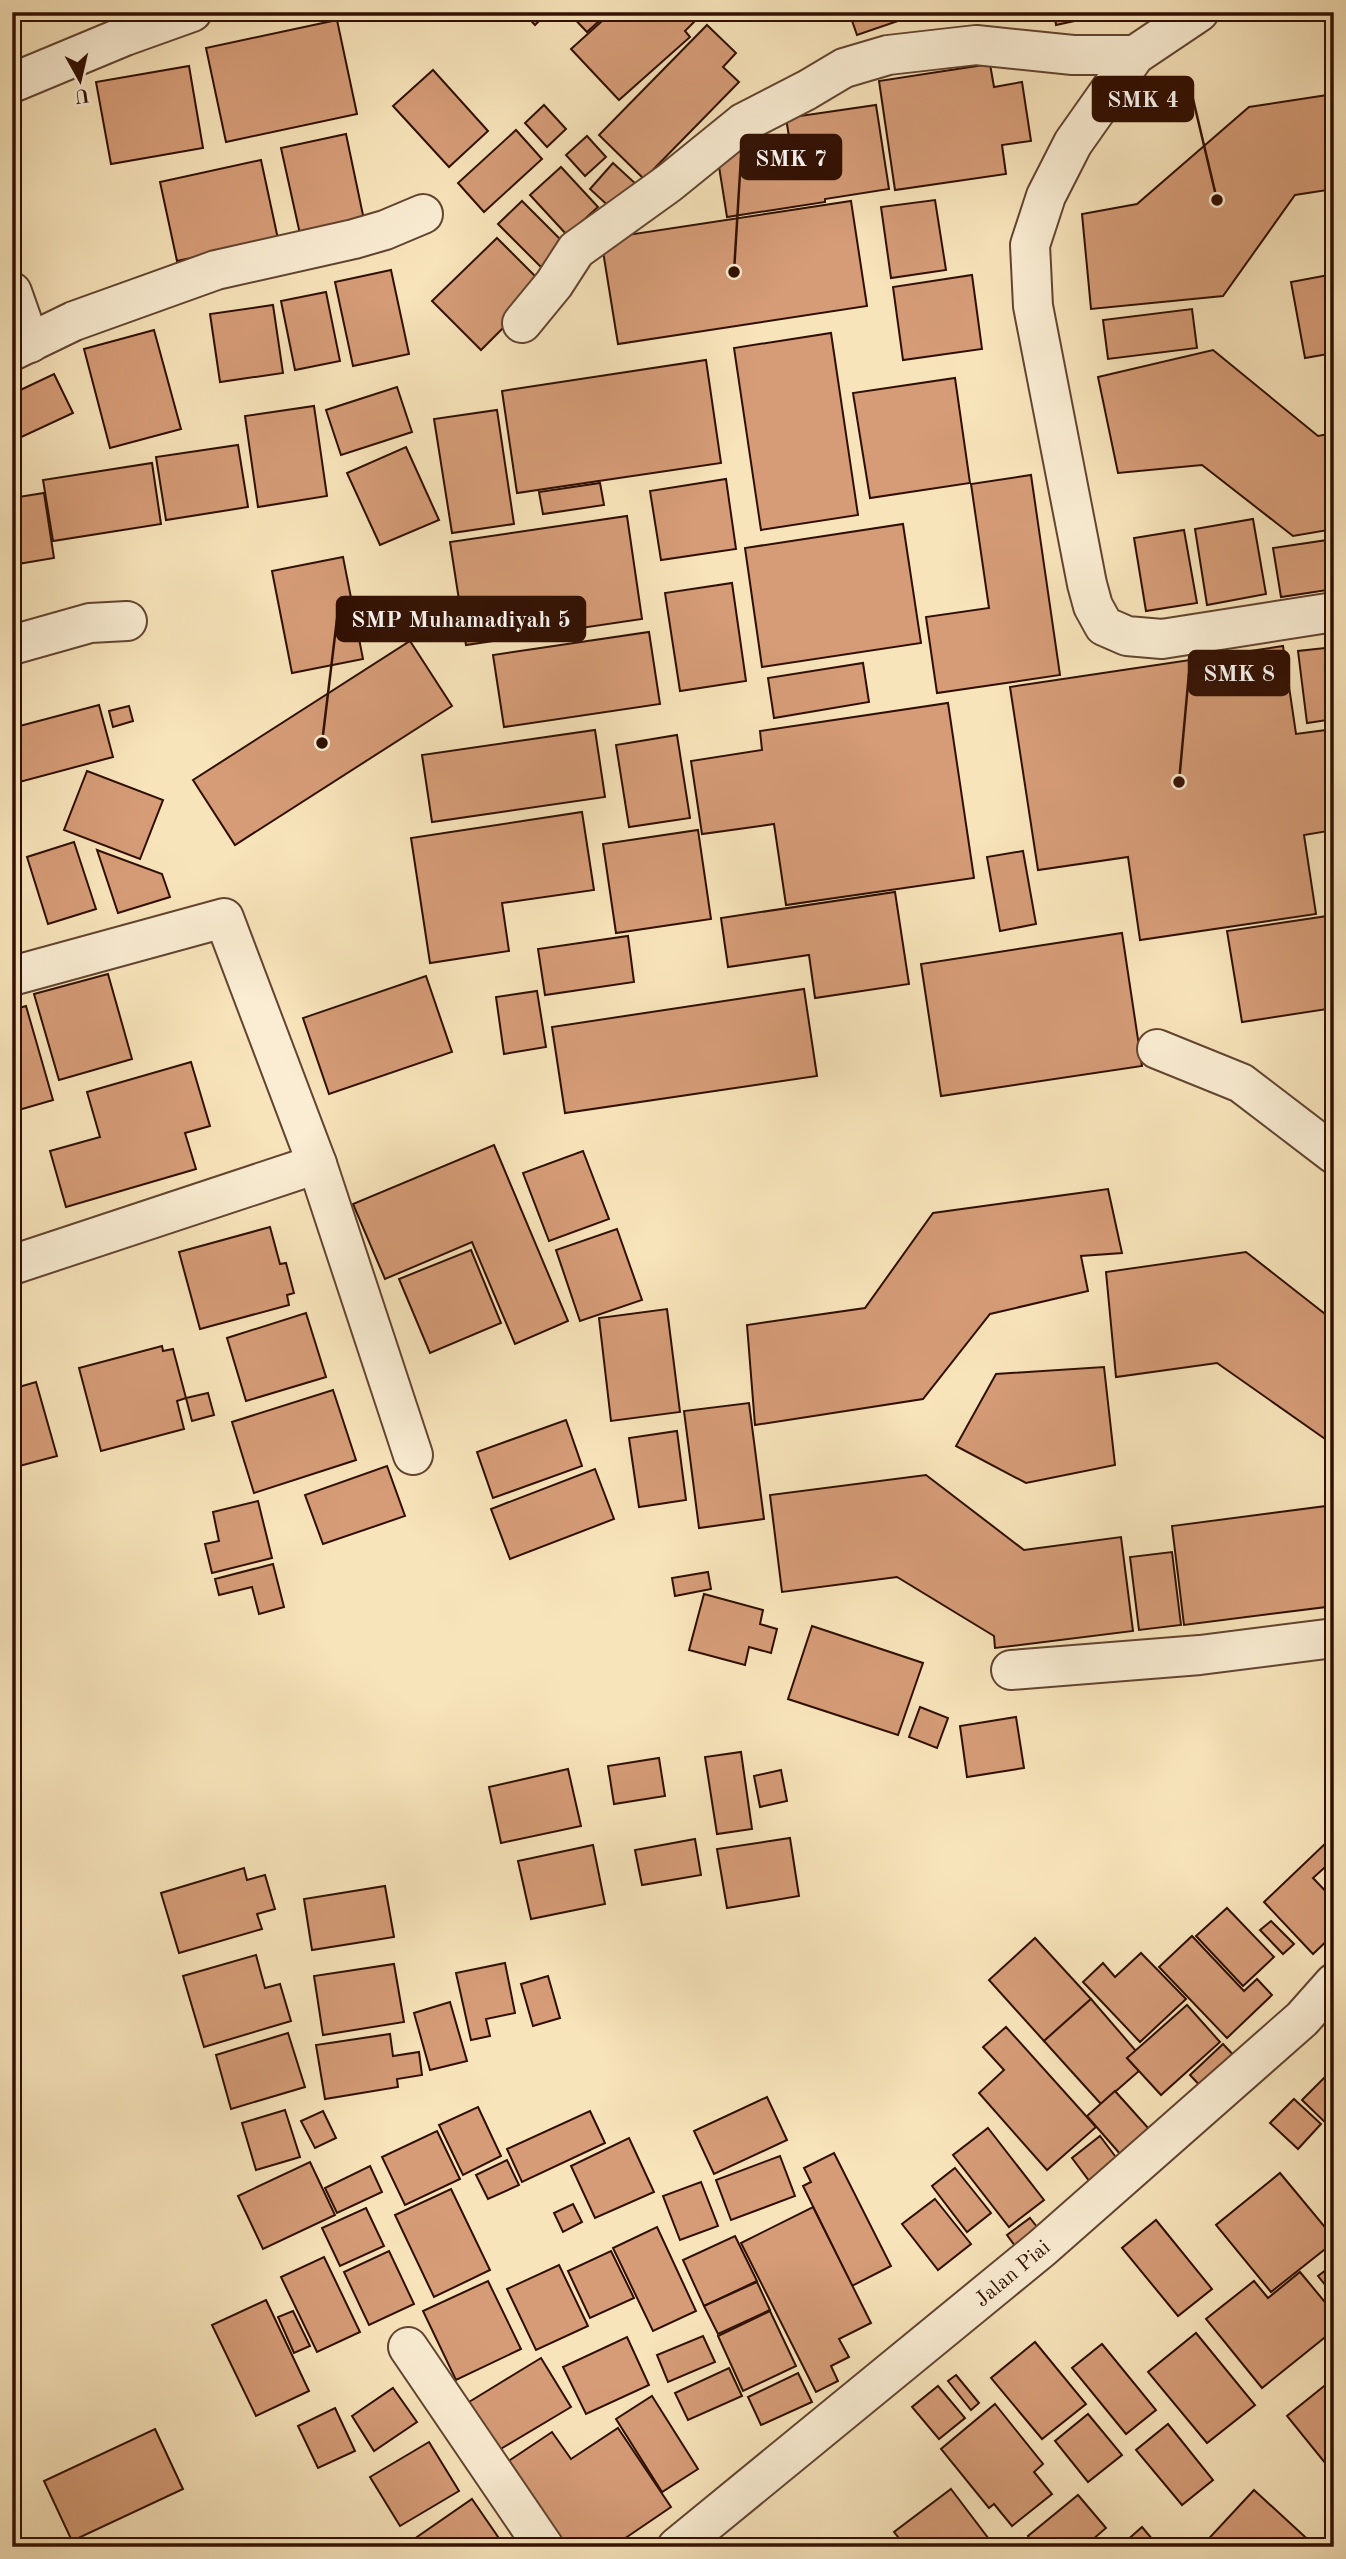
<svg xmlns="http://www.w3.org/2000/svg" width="1346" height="2559" font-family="'Old Standard TT',serif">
	<rect width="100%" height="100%" fill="#f8e4bb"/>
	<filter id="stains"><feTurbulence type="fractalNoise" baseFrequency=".00286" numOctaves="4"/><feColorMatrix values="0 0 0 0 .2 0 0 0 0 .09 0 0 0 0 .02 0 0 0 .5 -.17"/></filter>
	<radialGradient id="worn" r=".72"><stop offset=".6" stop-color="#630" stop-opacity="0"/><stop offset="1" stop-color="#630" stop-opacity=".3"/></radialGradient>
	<!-- building -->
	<g fill="#d59c77" stroke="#300f02" stroke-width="2">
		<path d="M523,12H548L535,25Z"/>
		<path d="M568,12H609L587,32Z"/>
		<path d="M612,12H685L694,22L685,31L690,37L619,100L571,49Z"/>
		<path d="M849,12H924L857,35Z"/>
		<path d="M1054,12H1116L1056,25Z"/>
		<path d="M337,20L357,114L226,142L206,48Z"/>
		<path d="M707,25L736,53L723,67L739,82L644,179L599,135Z"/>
		<path d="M990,64L994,87L1022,82L1031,141L1002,145L1006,174L895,190L879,81Z"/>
		<path d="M189,66L203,148L111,164L96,82Z"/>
		<path d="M433,70L488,131L449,167L393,106Z"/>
		<path d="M1334,94V189L1295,195L1223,296L1091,309L1082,214L1137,204L1249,107Z"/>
		<path d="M544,105L566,129L547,147L525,123Z"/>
		<path d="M876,105L889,189L825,199V202L727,217L717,154L790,143L786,118Z"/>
		<path d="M516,130L542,159L484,212L458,183Z"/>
		<path d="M346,134L364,220L300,234L281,148Z"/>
		<path d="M587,136L606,157L585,176L566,155Z"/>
		<path d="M261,160L278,239L177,261L160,182Z"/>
		<path d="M613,163L637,185L614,211L590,189Z"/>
		<path d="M561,167L598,207L567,235L530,195Z"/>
		<path d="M935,200L946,270L891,278L881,207Z"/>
		<path d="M522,201L567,246L543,269L498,224Z"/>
		<path d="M851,201L867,306L618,344L601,239Z"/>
		<path d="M497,238L545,286L481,350L432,301Z"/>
		<path d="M391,270L409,354L353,366L335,282Z"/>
		<path d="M1334,274V353L1305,358L1291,282Z"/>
		<path d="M972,275L982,349L903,360L893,287Z"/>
		<path d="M326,292L340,361L295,370L281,301Z"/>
		<path d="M273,305L283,373L220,382L210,314Z"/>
		<path d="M1192,309L1197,348L1108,359L1103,320Z"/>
		<path d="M154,330L181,429L110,448L84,349Z"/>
		<path d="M831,333L858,515L761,530L734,348Z"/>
		<path d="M1213,350L1318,436L1334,433V529L1293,536L1202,465L1118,473L1098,377Z"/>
		<path d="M706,360L721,463L517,493L502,391Z"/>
		<path d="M54,374L73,413L15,440L12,435V394Z"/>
		<path d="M955,378L970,483L870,498L853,393Z"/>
		<path d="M397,387L412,432L341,455L326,410Z"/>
		<path d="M314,406L327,496L258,507L245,416Z"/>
		<path d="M497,410L514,524L452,533L434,419Z"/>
		<path d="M238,445L248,507L166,520L156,457Z"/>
		<path d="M406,447L439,520L380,545L347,473Z"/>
		<path d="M152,463L161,524L53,541L43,480Z"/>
		<path d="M1031,475L1060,675L937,693L926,617L989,608L971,484Z"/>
		<path d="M726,479L736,549L661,560L650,491Z"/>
		<path d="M600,483L604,505L543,514L539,492Z"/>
		<path d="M44,493L54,558L12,565V498Z"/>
		<path d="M627,516L642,619L466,645L450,542Z"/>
		<path d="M1253,519L1266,594L1207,605L1195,529Z"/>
		<path d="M903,524L921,643L762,667L745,548Z"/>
		<path d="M1184,530L1197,603L1146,611L1134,538Z"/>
		<path d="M1334,539V589L1281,597L1273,548Z"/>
		<path d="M343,557L363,659L292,673L272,571Z"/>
		<path d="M732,583L746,681L680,691L665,593Z"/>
		<path d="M649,632L660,704L504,727L493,655Z"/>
		<path d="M410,641L452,706L235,845L193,780Z"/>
		<path d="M1283,646L1296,734L1334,729V830L1304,835L1316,914L1140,940L1128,857L1038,870L1010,687Z"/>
		<path d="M1334,647V719L1307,723L1298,651Z"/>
		<path d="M863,663L869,702L774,718L768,678Z"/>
		<path d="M948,703L974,878L786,905L774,824L702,834L691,761L762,750L760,731Z"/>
		<path d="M99,705L113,757L12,784V728Z"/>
		<path d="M129,706L133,721L113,727L109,711Z"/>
		<path d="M595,730L605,797L432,822L422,755Z"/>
		<path d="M677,735L690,818L629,827L616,745Z"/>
		<path d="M87,771L163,800L140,859L64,830Z"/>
		<path d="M582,812L594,890L502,903L509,951L430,963L411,838Z"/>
		<path d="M698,830L711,919L616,933L603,844Z"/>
		<path d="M74,842L96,909L48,924L27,857Z"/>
		<path d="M97,850L162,874L170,897L118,913Z"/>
		<path d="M1023,851L1036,924L1000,931L987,857Z"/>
		<path d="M895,892L909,984L815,998L809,955L728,967L721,918Z"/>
		<path d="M1334,915V1008L1242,1022L1227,931Z"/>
		<path d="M1122,933L1142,1066L941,1096L921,964Z"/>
		<path d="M628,936L634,982L545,995L538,949Z"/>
		<path d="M108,974L132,1059L59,1080L34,994Z"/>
		<path d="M426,976L452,1052L329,1094L303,1018Z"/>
		<path d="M804,989L817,1076L565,1113L552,1027Z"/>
		<path d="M537,991L546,1047L504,1054L496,997Z"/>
		<path d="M26,1006L53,1100L12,1112V1010Z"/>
		<path d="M191,1062L210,1126L185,1133L196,1169L66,1207L50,1151L100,1137L87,1092Z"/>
		<path d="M494,1145L568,1321L515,1344L472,1242L385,1279L353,1204Z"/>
		<path d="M583,1151L609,1219L549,1241L523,1173Z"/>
		<path d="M1108,1189L1122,1253L1081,1256L1088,1291L990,1314L923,1399L755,1425L747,1325L865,1308L933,1213Z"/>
		<path d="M270,1227L280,1264L286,1263L294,1293L287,1295L289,1305L200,1329L179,1252Z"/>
		<path d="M617,1229L642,1300L580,1321L556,1250Z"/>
		<path d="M471,1250L501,1323L430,1353L399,1279Z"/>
		<path d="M1246,1252L1334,1321V1440L1328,1441L1217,1363L1116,1377L1106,1272Z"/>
		<path d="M667,1309L680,1412L611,1421L599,1318Z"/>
		<path d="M306,1313L326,1377L246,1401L227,1338Z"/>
		<path d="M162,1346L163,1351L173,1349L186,1398L177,1401L184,1429L101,1451L79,1368Z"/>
		<path d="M1104,1367L1115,1465L1026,1483L956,1446L996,1374Z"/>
		<path d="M36,1382L57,1456L12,1468V1389Z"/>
		<path d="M333,1390L356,1460L254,1493L232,1422Z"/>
		<path d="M208,1393L214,1415L192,1421L186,1398Z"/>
		<path d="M749,1403L764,1519L699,1528L684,1411Z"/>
		<path d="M566,1420L582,1466L493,1498L477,1452Z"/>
		<path d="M677,1431L686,1500L639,1507L629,1438Z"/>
		<path d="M387,1466L405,1516L323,1544L305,1495Z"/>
		<path d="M595,1469L614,1519L510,1559L491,1509Z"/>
		<path d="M926,1475L1024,1550L1121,1537L1133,1631L995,1648L994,1636L897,1577L782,1592L770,1495Z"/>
		<path d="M258,1501L272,1558L212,1573L205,1544L219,1541L213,1512Z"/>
		<path d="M1334,1505V1606L1184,1625L1172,1526Z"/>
		<path d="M1172,1552L1181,1625L1139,1630L1130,1557Z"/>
		<path d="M273,1564L284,1607L259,1614L252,1587L219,1595L215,1579Z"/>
		<path d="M708,1572L711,1589L675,1596L672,1578Z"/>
		<path d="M704,1594L763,1610L760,1624L777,1629L771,1653L749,1647L745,1665L689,1650Z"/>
		<path d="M812,1626L923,1663L898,1735L788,1699Z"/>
		<path d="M920,1707L948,1718L937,1748L909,1737Z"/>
		<path d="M1016,1717L1024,1768L967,1777L960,1726Z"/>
		<path d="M741,1752L752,1829L717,1834L705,1757Z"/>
		<path d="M659,1758L665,1796L614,1804L608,1766Z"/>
		<path d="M568,1769L581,1826L501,1843L489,1787Z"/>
		<path d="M781,1770L787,1801L760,1807L754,1776Z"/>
		<path d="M790,1838L799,1896L727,1908L717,1849Z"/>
		<path d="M695,1839L701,1875L642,1885L635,1850Z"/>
		<path d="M1330,1839L1334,1842V1859L1313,1878L1334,1900V1934L1313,1954L1264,1902Z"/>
		<path d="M593,1845L605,1904L531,1919L518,1861Z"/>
		<path d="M244,1868L247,1880L265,1875L275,1909L257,1914L262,1929L179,1953L161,1893Z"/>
		<path d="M385,1886L394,1937L312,1950L304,1899Z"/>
		<path d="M1227,1908L1274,1957L1243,1986L1196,1936Z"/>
		<path d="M1271,1921L1294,1944L1283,1954L1260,1930Z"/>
		<path d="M1192,1936L1244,1991L1257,1979L1272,1995L1227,2038L1159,1967Z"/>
		<path d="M1035,1938L1091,1999L1044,2041L989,1980Z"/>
		<path d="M1141,1953L1186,1999L1140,2042L1083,1982L1103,1963L1115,1977Z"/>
		<path d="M256,1955L265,1988L280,1984L291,2021L204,2047L183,1976Z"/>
		<path d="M505,1963L515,2013L486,2019L490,2036L471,2040L456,1973Z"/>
		<path d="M394,1964L404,2022L323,2035L314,1976Z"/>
		<path d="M548,1976L560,2018L533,2026L521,1984Z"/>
		<path d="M1091,1999L1136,2051L1127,2058L1139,2071L1101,2104L1044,2041Z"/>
		<path d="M450,2002L467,2061L430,2070L414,2013Z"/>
		<path d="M1187,2005L1220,2042L1161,2095L1127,2058Z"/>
		<path d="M1006,2027L1096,2127L1047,2170L979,2093L1004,2070L983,2047Z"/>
		<path d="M288,2033L305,2087L231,2109L216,2055Z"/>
		<path d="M390,2034L393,2056L419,2052L422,2075L397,2079L398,2087L325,2099L316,2045Z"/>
		<path d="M1223,2044L1239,2061L1206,2092L1190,2075Z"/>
		<path d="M1334,2068V2131L1302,2100Z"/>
		<path d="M1115,2091L1149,2129L1121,2155L1087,2116Z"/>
		<path d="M767,2097L787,2140L714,2174L694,2131Z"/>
		<path d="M1294,2099L1321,2124L1298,2149L1270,2123Z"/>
		<path d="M478,2107L501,2156L463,2175L439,2125Z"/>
		<path d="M285,2110L300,2157L256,2170L242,2123Z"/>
		<path d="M323,2111L336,2138L315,2148L301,2121Z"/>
		<path d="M590,2111L605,2143L522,2182L507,2149Z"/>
		<path d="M988,2128L1044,2200L1009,2227L953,2155Z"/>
		<path d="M437,2131L460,2179L405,2205L382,2157Z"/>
		<path d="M1100,2136L1121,2164L1093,2186L1072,2158Z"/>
		<path d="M629,2138L654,2192L595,2218L571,2166Z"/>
		<path d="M834,2153L891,2266L852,2286L803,2186L811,2182L804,2168Z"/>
		<path d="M780,2156L795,2196L731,2220L716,2180Z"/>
		<path d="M507,2160L519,2185L488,2199L476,2175Z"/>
		<path d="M310,2162L335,2215L263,2249L238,2196Z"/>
		<path d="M370,2166L382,2192L337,2213L325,2188Z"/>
		<path d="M955,2168L991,2213L967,2232L932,2186Z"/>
		<path d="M1280,2173L1334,2238V2242L1271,2292L1216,2225Z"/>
		<path d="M701,2182L718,2226L680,2240L663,2196Z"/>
		<path d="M451,2189L490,2270L434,2297L395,2215Z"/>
		<path d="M935,2199L971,2244L938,2270L902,2224Z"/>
		<path d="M573,2204L582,2222L563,2232L554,2213Z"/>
		<path d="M813,2207L871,2323L839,2339L849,2357L831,2366L838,2381L816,2392L741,2243Z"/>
		<path d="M366,2208L384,2246L340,2266L322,2228Z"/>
		<path d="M1030,2218L1041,2232L1018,2250L1007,2235Z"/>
		<path d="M1156,2220L1212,2289L1178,2316L1122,2248Z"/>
		<path d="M657,2227L696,2311L653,2331L613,2248Z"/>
		<path d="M735,2236L757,2281L704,2306L683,2260Z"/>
		<path d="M389,2251L414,2304L369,2325L344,2272Z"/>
		<path d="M611,2251L634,2298L590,2318L568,2271Z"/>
		<path d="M324,2257L360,2332L317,2352L281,2277Z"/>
		<path d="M1334,2264V2296L1318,2276Z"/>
		<path d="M559,2265L588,2326L536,2350L507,2289Z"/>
		<path d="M1300,2272L1334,2313V2330L1262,2388L1206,2319L1254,2281L1268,2298Z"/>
		<path d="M488,2281L521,2349L456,2380L423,2311Z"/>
		<path d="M757,2282L770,2310L718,2334L704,2306Z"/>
		<path d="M266,2300L309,2391L256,2416L212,2325Z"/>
		<path d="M293,2311L310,2346L294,2353L278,2317Z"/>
		<path d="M770,2311L796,2366L743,2391L718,2336Z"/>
		<path d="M1196,2333L1255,2405L1207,2443L1148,2372Z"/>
		<path d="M703,2336L715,2362L668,2382L657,2355Z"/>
		<path d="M627,2337L649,2385L586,2414L563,2367Z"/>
		<path d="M1035,2342L1086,2404L1042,2439L991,2378Z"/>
		<path d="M1102,2344L1156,2410L1126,2434L1072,2368Z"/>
		<path d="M541,2358L571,2407L499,2450L469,2402Z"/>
		<path d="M729,2368L742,2396L688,2420L675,2393Z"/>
		<path d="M798,2373L812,2402L761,2425L748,2397Z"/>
		<path d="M956,2375L979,2403L971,2410L948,2381Z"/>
		<path d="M1334,2378V2474L1287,2416Z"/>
		<path d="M938,2386L965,2418L939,2439L912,2407Z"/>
		<path d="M393,2388L417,2422L374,2451L352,2416Z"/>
		<path d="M652,2396L698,2469L662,2492L616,2419Z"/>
		<path d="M995,2404L1043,2464L1034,2472L1052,2494L1012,2526L994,2504L989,2508L941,2449Z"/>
		<path d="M335,2408L355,2451L318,2468L298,2426Z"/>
		<path d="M1088,2414L1122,2455L1088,2482L1055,2441Z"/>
		<path d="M1168,2424L1213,2480L1182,2505L1136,2450Z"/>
		<path d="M618,2428L671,2507L624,2539L629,2547H564L507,2462L552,2432L571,2459Z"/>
		<path d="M155,2429L183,2489L72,2541L44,2481Z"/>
		<path d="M429,2442L459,2491L400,2526L370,2477Z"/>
		<path d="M951,2489L995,2547H906L894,2532Z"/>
		<path d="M1254,2490L1316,2547H1201Z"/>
		<path d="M1078,2495L1106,2528L1084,2547H1036L1028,2536Z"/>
		<path d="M472,2499L505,2547H424L417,2537Z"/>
		<path d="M1142,2527L1158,2546L1157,2547H1128L1124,2543Z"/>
	</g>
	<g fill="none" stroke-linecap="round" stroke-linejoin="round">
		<defs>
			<g id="minor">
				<path d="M1199,12L1135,55L1073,143L1046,196L1030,245L1033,306L1087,584L1093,606L1104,626L1127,636L1162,639L1334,612"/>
				<path d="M12,83L125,36L192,12"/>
				<path d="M12,292L30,343"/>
				<path d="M522,323L554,284L576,250L669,183L743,123L807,90L844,68L888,55L976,45L1073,55H1135"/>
				<path d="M12,351L74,321L216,270L354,239L385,230L423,214"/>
				<path d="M12,645L90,623L127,621"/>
				<path d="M12,976L224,918L317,1164L12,1265"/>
				<path d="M1157,1049L1241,1083L1334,1154"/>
				<path d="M317,1164L413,1455"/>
				<path d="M1011,1670L1200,1655L1334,1638"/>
				<path d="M408,2347L544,2547"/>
				<path d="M677,2547L1042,2248L1302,2019L1334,1983"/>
			</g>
		</defs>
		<!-- minor casing -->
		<use href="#minor" stroke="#624430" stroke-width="42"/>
		<!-- minor -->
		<use href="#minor" stroke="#faedd3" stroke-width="38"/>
	</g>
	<g text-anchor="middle" stroke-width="5" stroke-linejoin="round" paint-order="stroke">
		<!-- street labels -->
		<g font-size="21" fill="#300f02" stroke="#faedd3">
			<text transform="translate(1012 2273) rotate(-40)" y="7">Jalan Piai</text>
		</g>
	</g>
	<!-- callouts -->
	<path fill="none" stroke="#300f02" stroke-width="2.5" d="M1217 200L1193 99M734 272L741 157M322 743L337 619M1179 782L1189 673"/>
	<g fill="#300f02" stroke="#faedd3" stroke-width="2.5">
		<circle cx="1217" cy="200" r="7"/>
		<circle cx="734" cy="272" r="7"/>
		<circle cx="322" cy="743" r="7"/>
		<circle cx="1179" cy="782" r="7"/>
	</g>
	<g fill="#300f02" stroke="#300f02" stroke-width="2.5">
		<rect x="1093" y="77" width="100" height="44" rx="7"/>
		<rect x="741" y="135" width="100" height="44" rx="7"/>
		<rect x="337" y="597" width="248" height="44" rx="7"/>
		<rect x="1189" y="651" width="100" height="44" rx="7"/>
	</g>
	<g font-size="23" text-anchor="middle" font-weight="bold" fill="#fff">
		<text x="1143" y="107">SMK 4</text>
		<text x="791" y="166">SMK 7</text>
		<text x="461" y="627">SMP Muhamadiyah 5</text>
		<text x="1239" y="681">SMK 8</text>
	</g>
	<!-- margin -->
	<rect width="1346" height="2559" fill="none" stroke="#f8e4bb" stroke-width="42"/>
	<rect x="14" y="14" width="1318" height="2531" fill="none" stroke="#300f02" stroke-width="3.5"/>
	<rect x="21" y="21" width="1304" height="2517" fill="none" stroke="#300f02" stroke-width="2"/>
	<!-- north arrow -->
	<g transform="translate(80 80) rotate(172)" stroke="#faedd3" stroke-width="5" paint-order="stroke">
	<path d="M0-5L12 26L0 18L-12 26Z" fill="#300f02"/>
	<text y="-10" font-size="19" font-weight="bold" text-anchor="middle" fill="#300f02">U</text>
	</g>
	<rect width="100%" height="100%" filter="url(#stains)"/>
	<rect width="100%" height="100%" fill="url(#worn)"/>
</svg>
